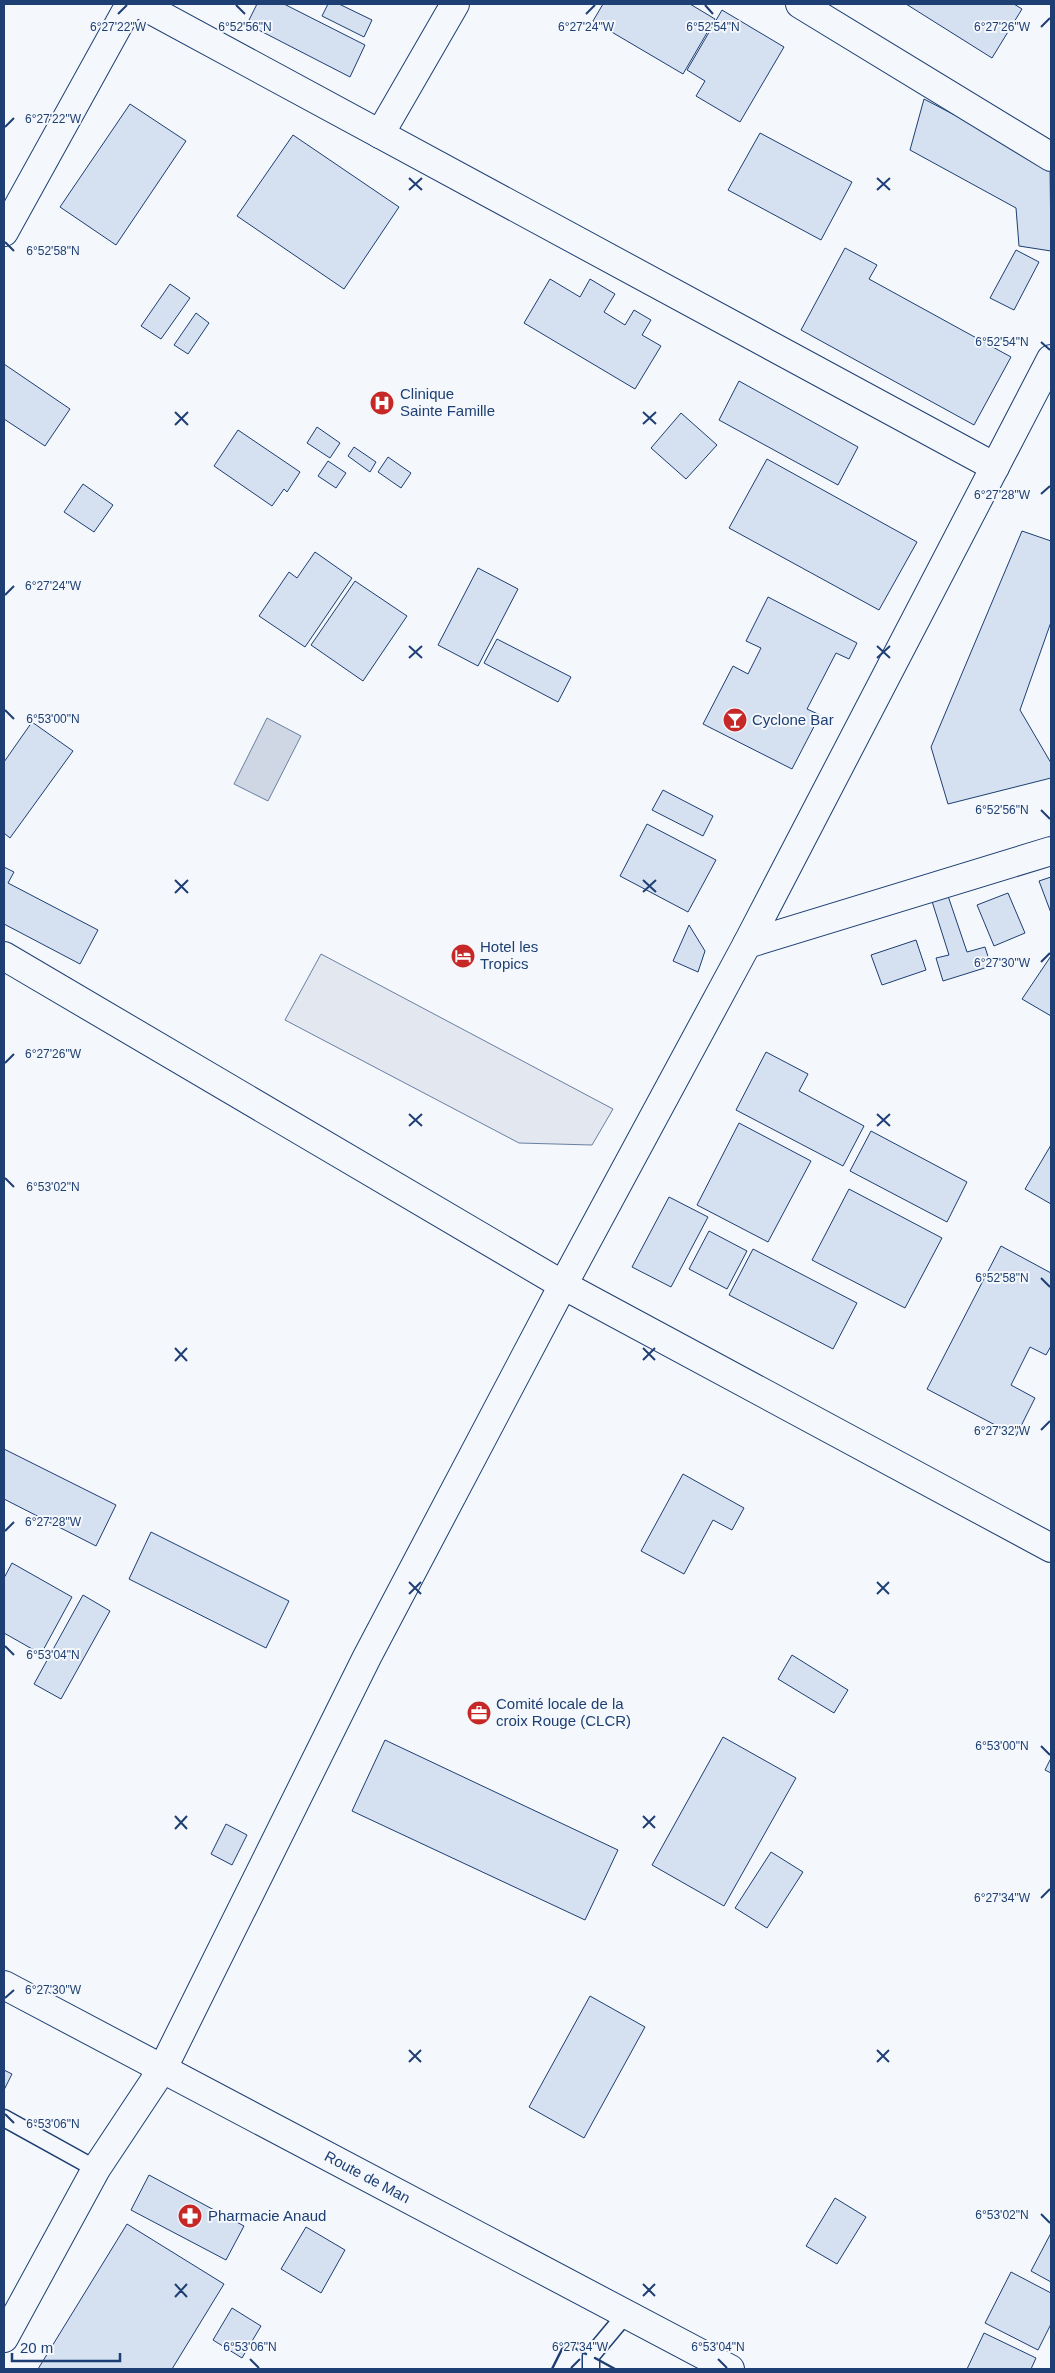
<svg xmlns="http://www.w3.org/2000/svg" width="1055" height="2373" font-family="Arial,sans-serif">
	<rect width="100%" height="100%" fill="#f4f7fb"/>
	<!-- parking -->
	<path fill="#e3e8f0" stroke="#687fa3" d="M321,954L613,1109L592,1145L519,1143L285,1020Z"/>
	<!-- water -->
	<path fill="#cfd7e4" stroke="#687fa3" d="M267,718L301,736L268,801L234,784Z"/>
	<!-- building -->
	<g fill="#d5e0f0" stroke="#1d3f73">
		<path d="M257,4H284L365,45L350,77L247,24Z"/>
		<path d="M328,4H339L372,20L364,37L322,16Z"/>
		<path d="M603,4H690L715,19L683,74L593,21Z"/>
		<path d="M906,4H1014L1022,9L992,58Z"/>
		<path d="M722,10L784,47L740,122L696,96L705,81L687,70Z"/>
		<path d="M924,99L1050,165L1051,251L1019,246L1016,208L910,150Z"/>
		<path d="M130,104L186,141L116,245L60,207Z"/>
		<path d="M760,133L852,182L821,240L728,190Z"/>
		<path d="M293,135L399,207L344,289L237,216Z"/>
		<path d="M845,248L877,265L869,279L1011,357L974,425L801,330Z"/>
		<path d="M1016,250L1039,262L1014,310L990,298Z"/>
		<path d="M550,279L580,297L590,279L615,294L604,312L625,325L634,310L651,320L642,335L661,346L635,389L524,323Z"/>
		<path d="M170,284L190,298L161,339L141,326Z"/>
		<path d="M196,313L209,323L188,354L174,345Z"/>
		<path d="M4,364L70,409L45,446L4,419Z"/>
		<path d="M739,381L858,447L838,485L719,420Z"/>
		<path d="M681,413L717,445L686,479L651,448Z"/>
		<path d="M317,427L340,443L330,458L307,443Z"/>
		<path d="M238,430L300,472L287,492L284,489L272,506L214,466Z"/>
		<path d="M354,447L376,462L370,472L348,456Z"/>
		<path d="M388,457L411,473L401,488L378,472Z"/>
		<path d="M767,459L917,542L879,610L729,528Z"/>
		<path d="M328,461L346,473L336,488L318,476Z"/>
		<path d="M83,484L113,505L94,532L64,512Z"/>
		<path d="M1022,531L1051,541V622L1020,710L1051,763V778L948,804L931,747Z"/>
		<path d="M315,552L352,578L305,647L259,616L289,572L297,578Z"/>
		<path d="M478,568L518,589L478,666L438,645Z"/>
		<path d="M355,581L407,616L363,681L311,645Z"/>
		<path d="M768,597L857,643L849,659L836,653L807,709L820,715L792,769L703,724L733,666L748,674L761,648L746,641Z"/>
		<path d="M497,639L571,677L558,702L484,663Z"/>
		<path d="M32,722L73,751L10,838L4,833V762Z"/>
		<path d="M663,790L713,816L703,836L652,810Z"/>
		<path d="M647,824L716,860L688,912L620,876Z"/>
		<path d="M4,867L14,872L8,883L98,930L80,964L4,924Z"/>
		<path d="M1051,877V913L1039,881Z"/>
		<path d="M946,890L967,952L985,947L991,966L943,981L936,958L949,955L930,895Z"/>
		<path d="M1008,893L1025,933L994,946L977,905Z"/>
		<path d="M689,925L705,951L698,972L673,961Z"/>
		<path d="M916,940L926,970L882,985L871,955Z"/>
		<path d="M1051,956V1016L1022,999Z"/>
		<path d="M766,1052L808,1074L799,1091L864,1126L843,1166L736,1110Z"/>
		<path d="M739,1123L811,1161L768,1242L697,1205Z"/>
		<path d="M871,1131L967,1182L947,1222L850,1171Z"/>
		<path d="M1051,1145V1204L1025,1189Z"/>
		<path d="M849,1189L942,1238L905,1308L812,1260Z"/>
		<path d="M669,1197L708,1217L671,1287L632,1267Z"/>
		<path d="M709,1231L747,1251L727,1289L689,1269Z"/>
		<path d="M1001,1246L1051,1273V1346L1046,1355L1030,1347L1011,1385L1035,1398L1016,1436L927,1389Z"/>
		<path d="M753,1249L857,1303L833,1349L729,1295Z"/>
		<path d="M4,1449L116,1505L96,1546L4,1499Z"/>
		<path d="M683,1474L744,1508L732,1530L713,1520L684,1574L641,1551Z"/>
		<path d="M151,1532L289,1601L266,1648L129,1579Z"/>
		<path d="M12,1563L72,1597L41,1654L4,1633V1578Z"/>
		<path d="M83,1595L110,1611L61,1699L34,1684Z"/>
		<path d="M792,1655L848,1690L834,1713L778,1679Z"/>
		<path d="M723,1737L796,1778L724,1906L652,1865Z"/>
		<path d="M385,1740L618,1850L585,1920L352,1811Z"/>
		<path d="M1051,1758V1773L1045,1770Z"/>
		<path d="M226,1824L247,1835L232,1865L211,1854Z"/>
		<path d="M771,1852L803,1872L767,1928L735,1908Z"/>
		<path d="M590,1996L645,2027L584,2138L529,2107Z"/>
		<path d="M4,2070L12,2074L4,2090Z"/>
		<path d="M149,2175L244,2226L226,2260L131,2210Z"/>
		<path d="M835,2198L866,2217L837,2264L806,2246Z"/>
		<path d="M127,2224L224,2284L172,2369H38Z"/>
		<path d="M306,2227L345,2250L321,2293L281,2269Z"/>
		<path d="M1051,2233V2282L1031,2271Z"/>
		<path d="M1011,2272L1051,2293V2324L1038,2350L985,2323Z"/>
		<path d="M232,2308L261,2326L242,2358L213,2340Z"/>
		<path d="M984,2333L1036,2358L1031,2369H967Z"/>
	</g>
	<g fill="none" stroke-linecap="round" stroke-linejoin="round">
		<defs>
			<g id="lane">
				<path d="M4,2118L96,2169"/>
				<path d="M591,2369V2356L626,2314"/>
			</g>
			<g id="street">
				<path d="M140,4L995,467"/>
				<path d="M800,4L1051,157"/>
				<path d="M380,134L455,4"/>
				<path d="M4,232L130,4"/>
				<path d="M747,944L1051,851"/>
				<path d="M563,1285L1051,1548"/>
			</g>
			<g id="secondary">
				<path d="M4,956L563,1285"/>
				<path d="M4,2338L96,2169L163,2068L367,1657L563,1285L747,944L1051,359"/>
			</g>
			<g id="highway">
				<path id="s1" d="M4,1985L730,2369"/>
			</g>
		</defs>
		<!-- lane casing -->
		<use href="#lane" stroke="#1d3f73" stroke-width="19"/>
		<!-- street casing -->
		<use href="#street" stroke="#1d3f73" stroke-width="30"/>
		<!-- secondary casing -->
		<use href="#secondary" stroke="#1d3f73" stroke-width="30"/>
		<!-- highway casing -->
		<use href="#highway" stroke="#1d3f73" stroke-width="30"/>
		<!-- lane -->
		<use href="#lane" stroke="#f4f7fb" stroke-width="16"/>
		<!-- street -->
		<use href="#street" stroke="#f4f7fb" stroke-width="28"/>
		<!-- secondary -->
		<use href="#secondary" stroke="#f4f7fb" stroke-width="28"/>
		<!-- highway -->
		<use href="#highway" stroke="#f4f7fb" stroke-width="28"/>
		<!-- wall -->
		<g stroke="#1d3f73" stroke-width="2.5">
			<path d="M595,2358L615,2369"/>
			<path d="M552,2369L565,2343L586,2354"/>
		</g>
	</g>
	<!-- ticks -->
	<path fill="none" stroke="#1d3f73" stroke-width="2" d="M236,5L245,14M705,5L713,14M118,14L127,5M586,14L595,5M1041,27L1050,18M5,127L14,118M409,178L422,190M877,178L890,190M409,190L422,178M877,190L890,178M5,242L14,251M1041,342L1050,350M175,412L188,425M643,412L656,424M643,424L656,412M175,425L188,412M1041,494L1050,486M5,595L14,586M409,646L422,658M877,646L890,658M409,658L422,646M877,658L890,646M5,710L14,719M1041,810L1050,819M175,880L188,893M643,880L656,892M643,892L656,880M175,893L188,880M1041,962L1050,953M5,1063L14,1054M409,1114L422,1126M877,1114L890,1126M409,1126L422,1114M877,1126L890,1114M5,1178L14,1187M1041,1278L1050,1287M175,1348L187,1361M643,1348L655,1360M643,1360L655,1348M175,1361L187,1348M1041,1430L1050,1421M5,1531L14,1522M409,1582L421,1594M877,1582L889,1594M409,1594L421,1582M877,1594L889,1582M5,1646L14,1655M1041,1746L1050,1755M175,1816L187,1829M643,1816L655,1828M643,1828L655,1816M175,1829L187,1816M1041,1898L1050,1889M5,1998L14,1990M409,2050L421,2062M877,2050L889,2062M409,2062L421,2050M877,2062L889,2050M5,2114L14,2123M1041,2214L1050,2223M175,2284L187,2297M643,2284L655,2296M643,2296L655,2284M175,2297L187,2284M250,2359L259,2368M718,2359L727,2368M571,2368L580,2359"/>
	<!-- icons -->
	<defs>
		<symbol id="hospital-disc" viewBox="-11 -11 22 22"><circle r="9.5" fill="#c62828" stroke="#f4f7fb"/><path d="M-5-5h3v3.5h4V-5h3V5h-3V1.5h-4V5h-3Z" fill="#fff"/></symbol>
		<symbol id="bar-disc" viewBox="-11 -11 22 22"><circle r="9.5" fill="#c62828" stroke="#f4f7fb"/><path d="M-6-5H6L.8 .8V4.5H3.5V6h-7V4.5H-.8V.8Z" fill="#fff"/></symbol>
		<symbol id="hotel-disc" viewBox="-11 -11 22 22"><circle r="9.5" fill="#c62828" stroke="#f4f7fb"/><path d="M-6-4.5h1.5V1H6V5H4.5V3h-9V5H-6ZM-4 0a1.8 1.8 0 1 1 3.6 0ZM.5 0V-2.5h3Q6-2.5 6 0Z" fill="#fff"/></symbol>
		<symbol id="office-disc" viewBox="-11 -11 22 22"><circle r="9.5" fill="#c62828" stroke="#f4f7fb"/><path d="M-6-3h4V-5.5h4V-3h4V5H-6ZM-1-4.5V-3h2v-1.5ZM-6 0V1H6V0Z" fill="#fff"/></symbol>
		<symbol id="pharmacy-disc" viewBox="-11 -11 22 22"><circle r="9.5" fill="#c62828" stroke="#f4f7fb"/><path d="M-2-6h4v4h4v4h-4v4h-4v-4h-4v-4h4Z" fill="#fff"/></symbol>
	</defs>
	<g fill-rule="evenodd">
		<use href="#hospital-disc" x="368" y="389" width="28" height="28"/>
		<use href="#bar-disc" x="721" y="706" width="28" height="28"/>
		<use href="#hotel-disc" x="449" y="942" width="28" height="28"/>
		<use href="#office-disc" x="465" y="1699" width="28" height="28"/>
		<use href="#pharmacy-disc" x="176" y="2202" width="28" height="28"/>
	</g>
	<g text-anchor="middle" stroke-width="4" stroke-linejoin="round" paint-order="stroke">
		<!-- poi labels -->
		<g font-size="15" fill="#1d3f73" stroke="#f4f7fb" text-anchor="start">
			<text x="400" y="399">Clinique<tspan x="400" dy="17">Sainte Famille</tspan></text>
			<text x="752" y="725">Cyclone Bar</text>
			<text x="480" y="952">Hotel les<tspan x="480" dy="17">Tropics</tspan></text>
			<text x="496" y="1709">Comité locale de la<tspan x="496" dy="17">croix Rouge (CLCR)</tspan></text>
			<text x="208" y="2221">Pharmacie Anaud</text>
		</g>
		<!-- street labels -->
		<g font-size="15" fill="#1d3f73" stroke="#f4f7fb">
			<text dy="5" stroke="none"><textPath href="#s1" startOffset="411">Route de Man</textPath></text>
		</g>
	</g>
	<g font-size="12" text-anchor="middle" fill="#1d3f73" stroke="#f4f7fb" stroke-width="4" stroke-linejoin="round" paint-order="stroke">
		<text x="118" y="31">6°27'22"W</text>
		<text x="245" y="31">6°52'56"N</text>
		<text x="586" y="31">6°27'24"W</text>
		<text x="713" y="31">6°52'54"N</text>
		<text x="1002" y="31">6°27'26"W</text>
		<text x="53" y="123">6°27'22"W</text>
		<text x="53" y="255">6°52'58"N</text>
		<text x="1002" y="346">6°52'54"N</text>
		<text x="1002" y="499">6°27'28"W</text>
		<text x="53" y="590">6°27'24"W</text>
		<text x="53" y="723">6°53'00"N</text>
		<text x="1002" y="814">6°52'56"N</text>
		<text x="1002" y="967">6°27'30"W</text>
		<text x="53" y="1058">6°27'26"W</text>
		<text x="53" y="1191">6°53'02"N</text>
		<text x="1002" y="1282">6°52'58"N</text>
		<text x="1002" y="1435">6°27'32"W</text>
		<text x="53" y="1526">6°27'28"W</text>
		<text x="53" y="1659">6°53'04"N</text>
		<text x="1002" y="1750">6°53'00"N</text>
		<text x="1002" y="1902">6°27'34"W</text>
		<text x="53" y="1994">6°27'30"W</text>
		<text x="53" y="2128">6°53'06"N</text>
		<text x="1002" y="2219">6°53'02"N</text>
		<text x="250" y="2351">6°53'06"N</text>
		<text x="580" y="2351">6°27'34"W</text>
		<text x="718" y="2351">6°53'04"N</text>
	</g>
	<!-- border -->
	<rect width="1055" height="2373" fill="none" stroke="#1d3f73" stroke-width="10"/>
	<!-- scale -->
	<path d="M12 2353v8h108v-8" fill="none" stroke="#1d3f73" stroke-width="2.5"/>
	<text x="20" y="2353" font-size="15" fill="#1d3f73" stroke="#f4f7fb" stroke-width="4" paint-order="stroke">20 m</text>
</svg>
